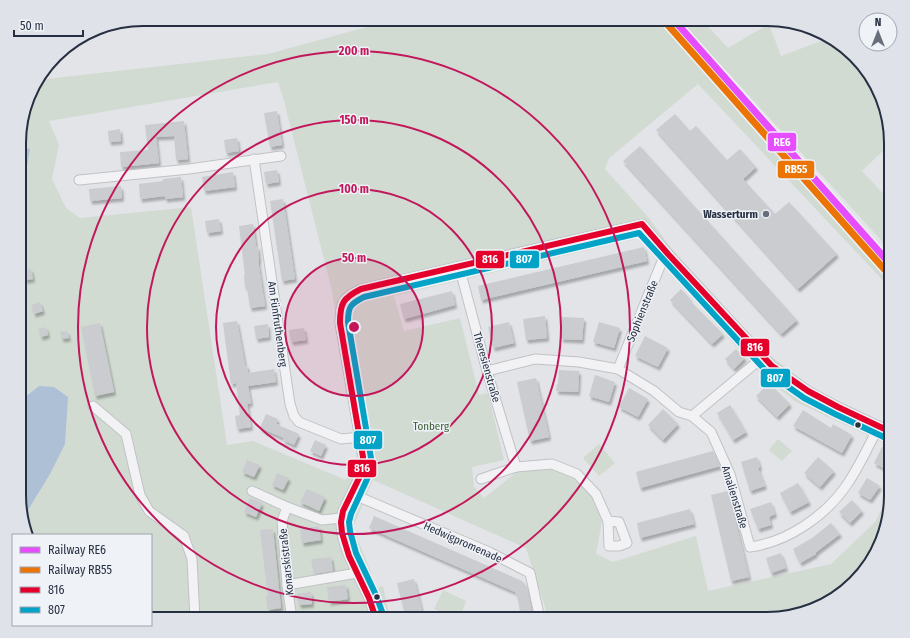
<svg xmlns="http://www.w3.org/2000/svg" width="910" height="638" font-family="'Fira Sans Condensed',sans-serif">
	<defs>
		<filter id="shadow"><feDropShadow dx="2" dy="3.5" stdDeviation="1" flood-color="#0004"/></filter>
	</defs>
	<rect width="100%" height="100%" fill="#e2e4e7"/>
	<!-- green -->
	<g fill="#d2dbd2" fill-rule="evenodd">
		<path d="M396,19H660L891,274V289L698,84L609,158L605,169L649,218L671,248L768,354L813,388L891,427V446L796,402L760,373L639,238L394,296L404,331L460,318L479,395L488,393L504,460L472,467L474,487L484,498L517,472L551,468L574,478L593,497L602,521L596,554L613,562L696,536L708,591L831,564L875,522L891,491V503L885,530L879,538L880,543L865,570L822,606L767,619H549L526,548L373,480L353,527L377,588L383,586L390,619H151V535H28L22,517L28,510L39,386L20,401V185H24L30,150L20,146V127L32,88L38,80L268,54ZM278,82L284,101L332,291L357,458L346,480L253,441L227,445L191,207L80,218L66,208L52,179L59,145L49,121Z"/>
		<path d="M679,19H701L728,48L769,24L781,56L829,38L842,45L878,88L887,122L889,145L862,171L891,202V251Z"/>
		<path d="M778,439L792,451L782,461L769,450Z"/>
		<path d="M599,444L615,463L599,476L583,458Z"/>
		<path d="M443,590L466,601L460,619H456L434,609Z"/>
	</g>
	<!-- water -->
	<g fill="#aec0d5">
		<path d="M20,146L30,149L24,185H20Z"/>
		<path d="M39,386L54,387L68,397L65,444L50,474L28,510L22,517L20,511V401Z"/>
	</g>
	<!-- building -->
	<g fill="#cacccf" filter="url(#shadow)">
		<path d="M277,111L282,145L270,147L264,113Z"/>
		<path d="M675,114L690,131L696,126L727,160L740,149L756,167L743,179L775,214L789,202L837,254L798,289L656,130Z"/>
		<path d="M184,121L188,159L176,160L174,136L156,137L159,163L121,167L120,152L148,150L145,125Z"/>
		<path d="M120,129L121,141L109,142L108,131Z"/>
		<path d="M237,138L239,151L226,153L224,140Z"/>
		<path d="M640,146L797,320L781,334L623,161Z"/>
		<path d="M277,170L279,182L266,184L264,172Z"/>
		<path d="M233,172L235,187L204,191L202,177Z"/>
		<path d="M181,177L183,197L165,199V196L140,199L139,184L163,181V179Z"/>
		<path d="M121,186L122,198L90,201L89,189Z"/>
		<path d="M283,199L295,279L282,281L270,201Z"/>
		<path d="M219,219L221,231L207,233L205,221Z"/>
		<path d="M253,224L256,247L258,246L259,261H258L265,306L250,308L247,287L245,288L244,275H245L239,226Z"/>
		<path d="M644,247L647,261L481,300L478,286Z"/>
		<path d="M31,269L33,279L25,280L24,270Z"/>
		<path d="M681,289L690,299L689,300L723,334L712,344L670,300Z"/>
		<path d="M452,291L455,305L404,319L400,304Z"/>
		<path d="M40,302L43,311L34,314L31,305Z"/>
		<path d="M545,316L547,338L526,340L523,319Z"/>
		<path d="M562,317L584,318L582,340L561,339Z"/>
		<path d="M237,321L245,365H247L248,373L274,369L276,382L248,386L251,403L247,404L251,427L237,429L235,416L240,415L236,383L231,384L223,323Z"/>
		<path d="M509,322L514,343L493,348L488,327Z"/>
		<path d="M599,322L620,328L614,348L593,342Z"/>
		<path d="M100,323L114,392L95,396L81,327Z"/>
		<path d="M268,324L269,337L256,339L254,326Z"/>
		<path d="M46,327L48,335L41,337L38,329Z"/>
		<path d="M304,328L306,340L291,342L289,330Z"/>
		<path d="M67,331L69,338L62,339L60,332Z"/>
		<path d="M645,336L668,348L658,367L635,356Z"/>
		<path d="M736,349L745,358L734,369L725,359Z"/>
		<path d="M559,370L579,371L578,392L556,391L557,384H558Z"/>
		<path d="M595,375L615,382L609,402L589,396Z"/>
		<path d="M536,378L549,437L530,441L517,382Z"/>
		<path d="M769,383L790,404L777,417L756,396Z"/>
		<path d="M629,388L648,399L638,417L619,407Z"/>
		<path d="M730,405L746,432L733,440L717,413Z"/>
		<path d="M663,409L678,424L663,440L648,425Z"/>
		<path d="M803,410L831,428L833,424L852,435L842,453L793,426Z"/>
		<path d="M266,414L278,419L276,424L299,434L294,445L283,440L284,438L260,428Z"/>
		<path d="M315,440L326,445L321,456L310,451Z"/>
		<path d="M882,447L891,451V462L887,470L874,463Z"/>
		<path d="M713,451L720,466L640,488L636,472Z"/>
		<path d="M757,457L760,467L758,468L765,486L750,491L741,462Z"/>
		<path d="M818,457L834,471L820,487L804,473Z"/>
		<path d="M247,460L260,465L254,477L242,472Z"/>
		<path d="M277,473L289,478L283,490L272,485Z"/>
		<path d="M867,478L880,486L870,500L858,493Z"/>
		<path d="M798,483L809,502L790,512L780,493Z"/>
		<path d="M307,489L325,497L319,511L300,502Z"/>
		<path d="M728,491L749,577L731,581L711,495Z"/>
		<path d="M250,498L262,503L256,517L244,512Z"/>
		<path d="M852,500L862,511L850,523L839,512Z"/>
		<path d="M771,502L775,514L769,517L771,525L758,529L750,509Z"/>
		<path d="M690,509L694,524L640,538L637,523Z"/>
		<path d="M374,516L522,581L527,587L533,619H521L518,599L515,592L369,528Z"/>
		<path d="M831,523L840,534L815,553L816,554L800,563L793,549L812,538Z"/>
		<path d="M319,526L321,540L302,543L300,529Z"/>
		<path d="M273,529L281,608L268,610L266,596H268L260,530Z"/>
		<path d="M781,553L786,568L771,573L766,558Z"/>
		<path d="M331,557L333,571L314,574L311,559Z"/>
		<path d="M414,579L424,619H406L397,583Z"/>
		<path d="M346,585L348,599L329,602L327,587Z"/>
		<path d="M311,592L312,604L299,605L297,594Z"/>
	</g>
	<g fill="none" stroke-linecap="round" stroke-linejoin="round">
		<defs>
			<g id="minor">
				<path d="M254,159L290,404L294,416L299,422L341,439L361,437"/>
				<path d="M79,180L189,169L281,156"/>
				<path d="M459,266L487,371L516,467"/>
				<path d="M618,369L663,259L668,254"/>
				<path d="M487,371L535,359L579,362L618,369L654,391L679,412L692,416L711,432L730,474L750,547C788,542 827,515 848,483C860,465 869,445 879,426"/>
				<path d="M93,406L126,434L140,495L149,511L184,536L192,559L195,619"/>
				<path d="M692,416L763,357"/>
				<path d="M481,479L516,467L552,464L577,474L596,494L608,521L609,546H619L627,543L619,522L608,521"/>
				<path d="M252,491L287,507L322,520L341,518"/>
				<path d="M352,494L489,552L530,573L540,619"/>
				<path d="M287,507L282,521L287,585L292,619"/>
				<path d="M287,585L357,573"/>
				<path d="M376,619C374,612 372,605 369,598C359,574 334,538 343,511L362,472L363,457L340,323C340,302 342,298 361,289L642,224L668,254L772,366L808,391L838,407L891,432"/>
			</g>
		</defs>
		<!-- minor casing -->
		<use href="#minor" stroke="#c0c2c5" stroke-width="11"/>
		<!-- minor -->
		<use href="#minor" stroke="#f2f2f4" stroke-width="9"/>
		<defs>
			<path id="bus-1" d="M376,619L369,598L349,556L342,533L341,522L343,511L362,472L363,457L340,323C340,303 343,298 361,289L642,224L668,254L772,366L808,391L838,407L891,432"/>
			<path id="bus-2" d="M384,617L376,595L356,553L350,531L349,522L351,514L369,475L371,458L348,322C348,307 350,304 364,297L639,233L767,372L804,398L835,414L888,439"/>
		</defs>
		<!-- bus-1 casing -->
		<use href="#bus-1" stroke="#eff2f7" stroke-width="9"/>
		<!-- bus-2 casing -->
		<use href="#bus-2" stroke="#eff2f7" stroke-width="9"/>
		<!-- bus-1 -->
		<use href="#bus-1" stroke="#e4002b" stroke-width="6"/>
		<!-- bus-2 -->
		<use href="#bus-2" stroke="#02a3c7" stroke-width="6"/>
		<defs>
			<path id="rail-1" d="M673,19L891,265"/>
			<path id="rail-2" d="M667,24L885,270"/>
		</defs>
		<!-- rail-1 casing -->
		<use href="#rail-1" stroke="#eff2f7" stroke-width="10"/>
		<!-- rail-2 casing -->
		<use href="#rail-2" stroke="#eff2f7" stroke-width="10"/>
		<!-- rail-1 -->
		<use href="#rail-1" stroke="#e64dff" stroke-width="7"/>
		<!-- rail-2 -->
		<use href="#rail-2" stroke="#eb7405" stroke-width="7"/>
	</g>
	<!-- distance rings -->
	<circle cx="354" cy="327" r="69" fill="#c2185b" fill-opacity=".12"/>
	<g fill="none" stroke="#c2185b" stroke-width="2">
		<circle cx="354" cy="327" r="69"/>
		<circle cx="354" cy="327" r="138"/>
		<circle cx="354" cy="327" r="207"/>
		<circle cx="354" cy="327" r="276"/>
	</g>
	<!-- markers -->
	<circle fill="#686f7c" stroke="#eff2f7" stroke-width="1.5" cx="766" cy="214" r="4"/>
	<g fill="#273042" stroke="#eff2f7" stroke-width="1.5">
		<circle cx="858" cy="425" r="3.5"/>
		<circle cx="377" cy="597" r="3.5"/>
	</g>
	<g text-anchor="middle" stroke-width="3" stroke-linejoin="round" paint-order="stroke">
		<!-- poi labels -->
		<g font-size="11" font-weight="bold" fill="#273042" stroke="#eff2f7" text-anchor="end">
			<text x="758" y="218">Wasserturm</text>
		</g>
		<!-- street labels -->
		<g font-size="11" fill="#273042" stroke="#eff2f7">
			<text transform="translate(642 311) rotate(-68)" y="4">Sophienstraße</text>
			<text transform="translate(278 324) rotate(82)" y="4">Am Fünfruthenberg</text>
			<text transform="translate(487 367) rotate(74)" y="4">Theresienstraße</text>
			<text transform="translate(735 497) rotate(73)" y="4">Amalienstraße</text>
			<text transform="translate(463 542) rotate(24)" y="4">Hedwigpromenade</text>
			<text transform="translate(286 562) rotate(-96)" y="4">Konarskistraße</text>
		</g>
		<!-- park labels -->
		<g font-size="11" fill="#3a5f33" stroke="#eff2f7">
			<text x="431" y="430">Tonberg</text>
		</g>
	</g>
	<!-- crop -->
	<path d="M0 0H910V638H0ZM143 26H767A117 117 0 0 1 884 143V495A117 117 0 0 1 767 612H143A117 117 0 0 1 26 495V143A117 117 0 0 1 143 26Z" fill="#dfe2e9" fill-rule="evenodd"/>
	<path fill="none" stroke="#273042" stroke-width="2" d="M143 26H767A117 117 0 0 1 884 143V495A117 117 0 0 1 767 612H143A117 117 0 0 1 26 495V143A117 117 0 0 1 143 26Z"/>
	<circle cx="354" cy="327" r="6" fill="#c2185b" stroke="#eff2f7" stroke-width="2"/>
	<g font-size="12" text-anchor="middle" font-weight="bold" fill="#c2185b" stroke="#eff2f7" stroke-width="3" stroke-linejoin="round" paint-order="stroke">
		<text x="354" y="55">200 m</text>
		<text x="354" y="124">150 m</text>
		<text x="354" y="193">100 m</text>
		<text x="354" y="262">50 m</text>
	</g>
	<g stroke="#eff2f7" stroke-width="1.5">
		<rect x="767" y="132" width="30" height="20" rx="4" fill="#e64dff"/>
		<rect x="777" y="160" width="38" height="19" rx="4" fill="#eb7405"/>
		<rect x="475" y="250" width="30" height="19" rx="4" fill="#e4002b"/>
		<rect x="509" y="250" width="31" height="19" rx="4" fill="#02a3c7"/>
		<rect x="740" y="338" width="30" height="19" rx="4" fill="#e4002b"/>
		<rect x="760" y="368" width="31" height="20" rx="4" fill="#02a3c7"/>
		<rect x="353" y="430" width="30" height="20" rx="4" fill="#02a3c7"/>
		<rect x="347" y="459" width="30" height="19" rx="4" fill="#e4002b"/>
	</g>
	<g font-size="11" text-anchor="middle" font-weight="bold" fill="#fff">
		<text x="782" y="146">RE6</text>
		<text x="796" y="173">RB55</text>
		<text x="490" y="263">816</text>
		<text x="524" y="263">807</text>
		<text x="755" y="351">816</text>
		<text x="775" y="382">807</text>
		<text x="368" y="444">807</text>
		<text x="362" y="472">816</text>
	</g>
	<!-- legend -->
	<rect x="12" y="534" width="140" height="92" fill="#eff2f7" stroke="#9fa4af"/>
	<rect x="20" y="547" width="20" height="6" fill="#e64dff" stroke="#9fa4af"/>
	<text x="48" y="554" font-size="12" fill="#273042">Railway RE6</text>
	<rect x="20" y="567" width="20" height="6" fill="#eb7405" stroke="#9fa4af"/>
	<text x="48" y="574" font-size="12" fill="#273042">Railway RB55</text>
	<rect x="20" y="587" width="20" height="6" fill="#e4002b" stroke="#9fa4af"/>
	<text x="48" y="594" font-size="12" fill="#273042">816</text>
	<rect x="20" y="607" width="20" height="6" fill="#02a3c7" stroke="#9fa4af"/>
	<text x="48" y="614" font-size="12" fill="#273042">807</text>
	<!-- north arrow -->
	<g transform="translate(878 32)"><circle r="19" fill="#eff2f7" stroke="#9fa4af"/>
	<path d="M0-3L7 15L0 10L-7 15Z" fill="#686f7c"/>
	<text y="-6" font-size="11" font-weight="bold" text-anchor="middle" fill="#273042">N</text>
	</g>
	<!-- scale -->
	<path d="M14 30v6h69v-6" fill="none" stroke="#273042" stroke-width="2"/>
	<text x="20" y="30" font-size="12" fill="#273042" stroke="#eff2f7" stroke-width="3" paint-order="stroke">50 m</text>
</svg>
